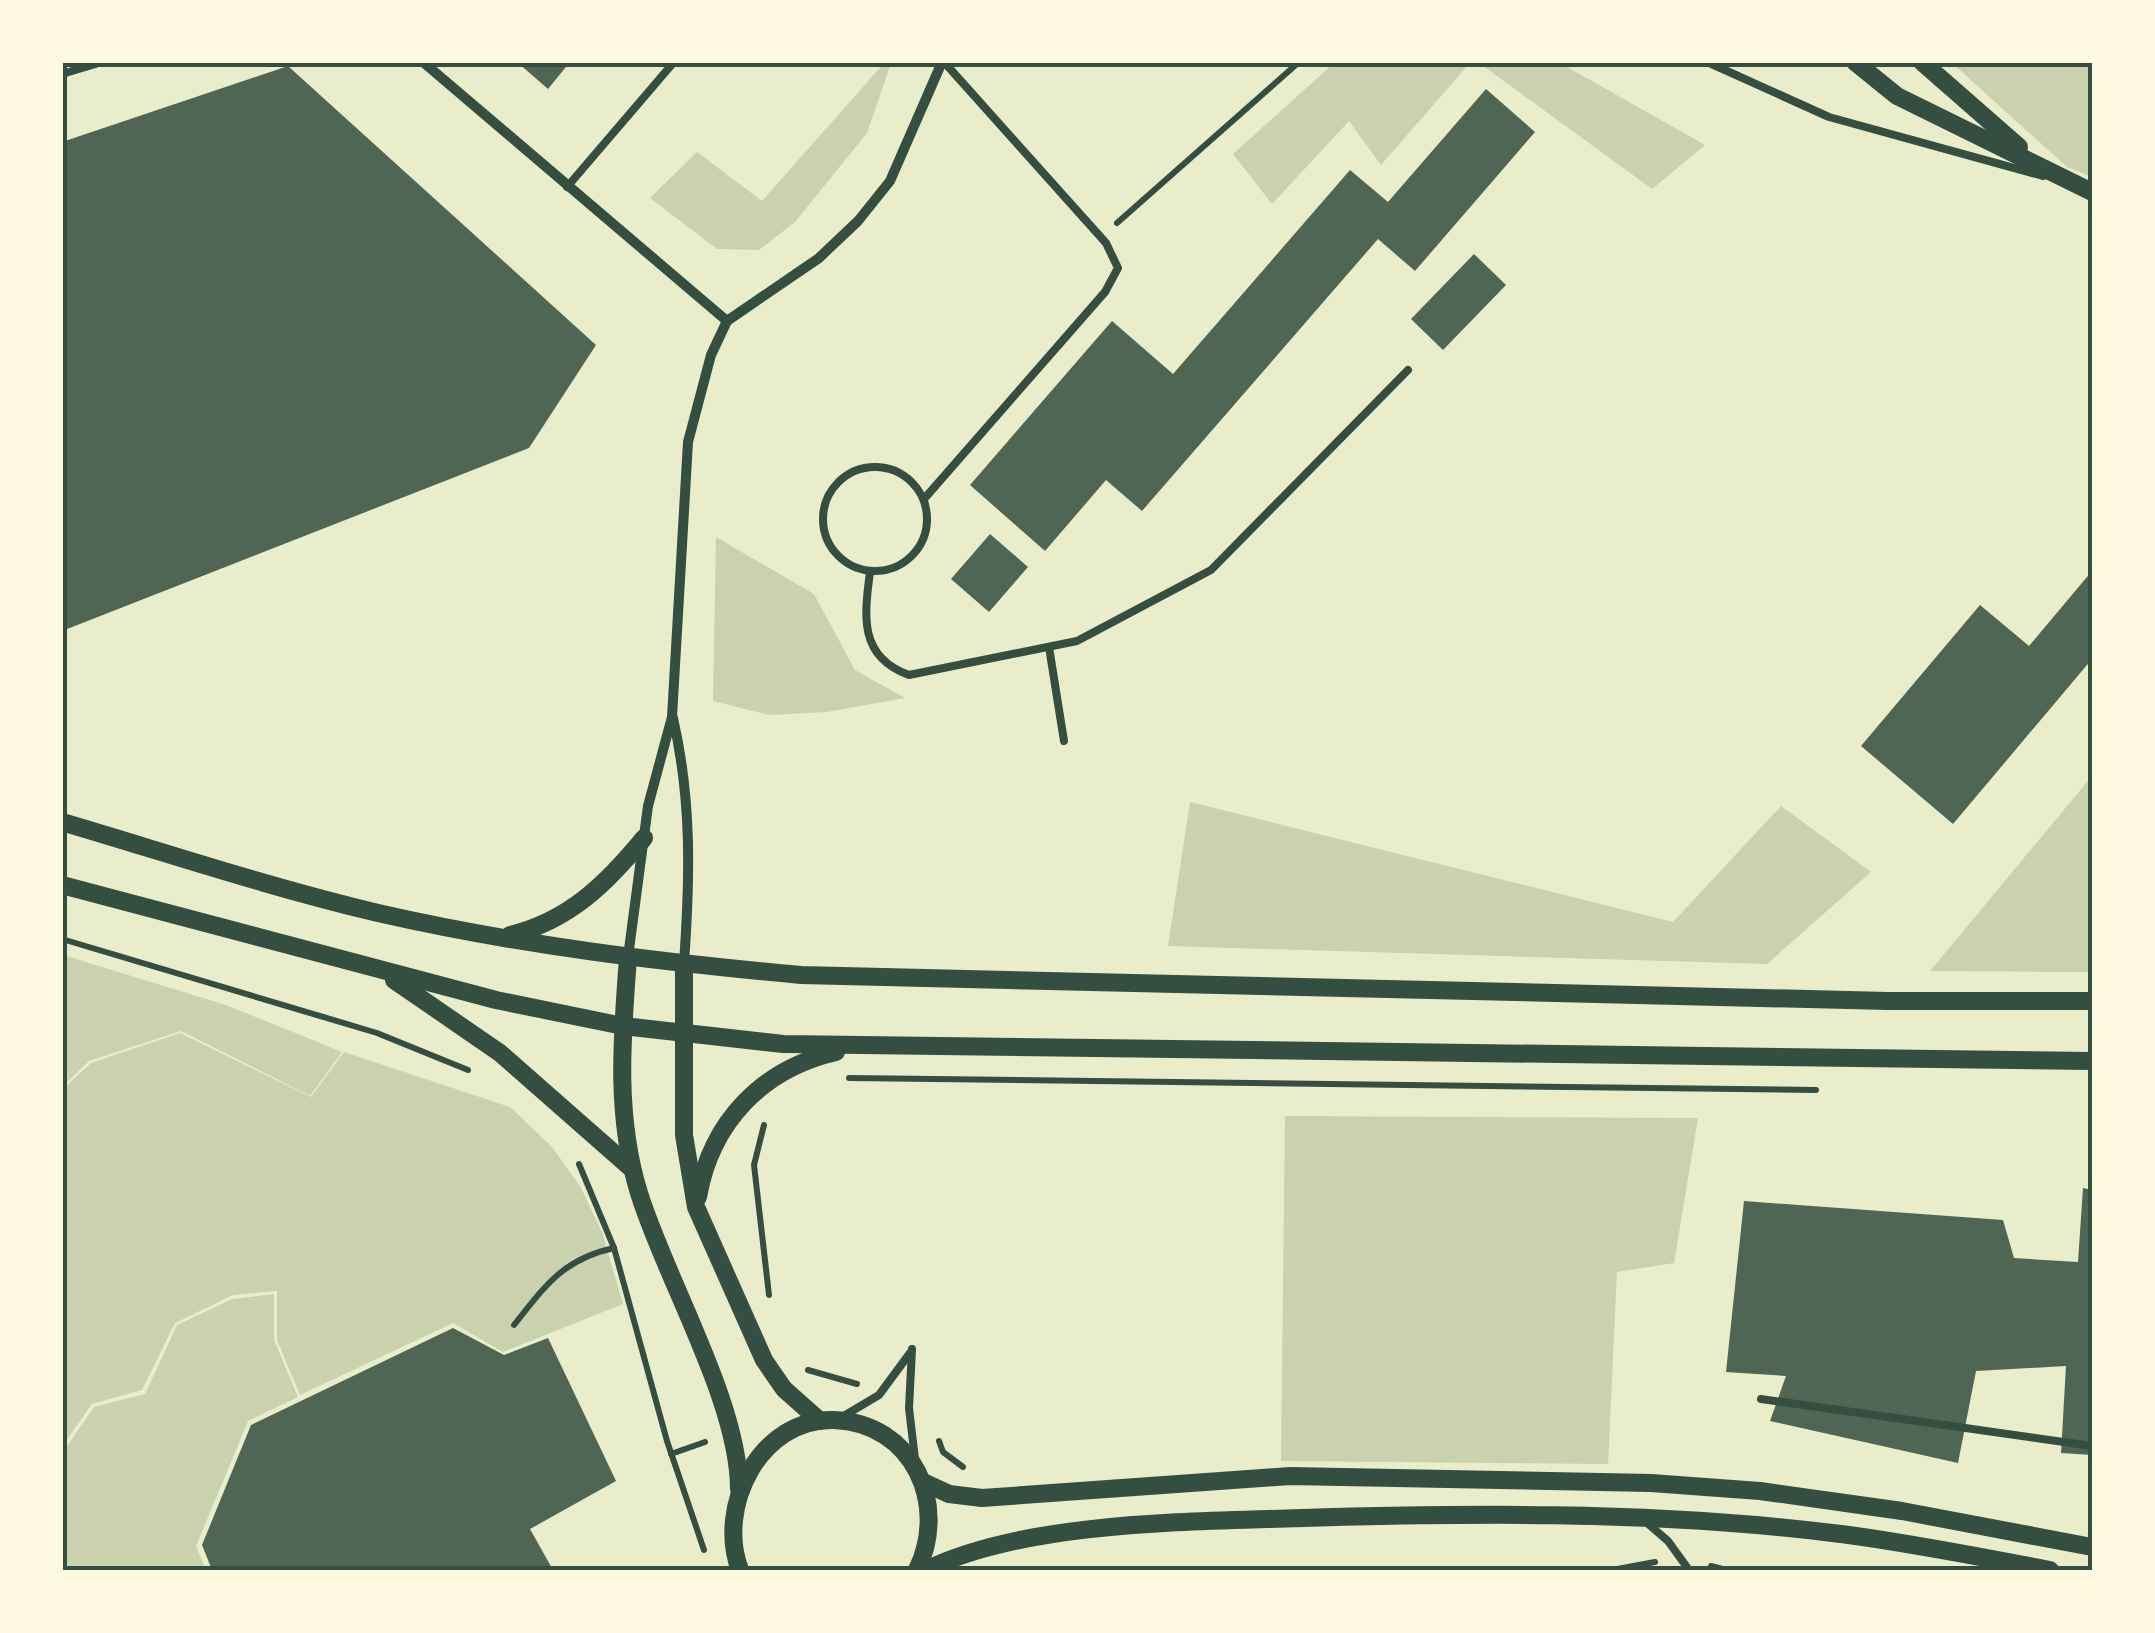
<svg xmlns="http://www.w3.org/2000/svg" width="2155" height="1633" font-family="Literata,serif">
	<rect width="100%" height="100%" fill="#e9edc9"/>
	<!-- green -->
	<g fill="#cad2ad">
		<path d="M885,62L891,63L867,133L795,222L759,250L717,249L650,198L697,152L762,201Z"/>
		<path d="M1334,63H1470L1381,165L1349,121L1272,204L1233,154Z"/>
		<path d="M1479,63H1560L1705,145L1652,189Z"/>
		<path d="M1952,63H2092V177L2067,167Z"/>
		<path d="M716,537L814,594L855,670L905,698L827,712L769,715L713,701Z"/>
		<path d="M2092,776V972L1930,971Z"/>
		<path d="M1190,802L1673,922L1781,806L1871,872L1767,964L1168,946Z"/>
		<path d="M63,955L226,1005L342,1052L310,1096L181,1031L89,1061L63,1086Z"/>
		<path d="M180,1033L311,1097L344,1052L510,1107L552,1147L580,1186L602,1232L623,1304L503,1352L453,1323L300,1395L277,1340V1291L233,1295L175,1323L142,1390L92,1404L63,1445V1089L91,1063Z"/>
		<path d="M1285,1116L1698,1118L1674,1263L1617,1272L1608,1464L1281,1461Z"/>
		<path d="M274,1294V1340L298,1397L248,1421L196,1546L206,1570H63V1452L94,1407L145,1394L177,1325L232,1299Z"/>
	</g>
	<!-- building -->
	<g fill="#4f6655">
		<path d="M517,62H570L548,89Z"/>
		<path d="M288,66L596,345L529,448L62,631V142Z"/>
		<path d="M1486,89L1535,132L1415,271L1378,239L1142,511L1106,480L1045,551L970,485L1112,321L1173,374L1350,170L1388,202Z"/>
		<path d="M1474,254L1506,285L1443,350L1411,319Z"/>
		<path d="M990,534L1028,567L989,612L951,579Z"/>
		<path d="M2092,571V659L1953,824L1861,746L1980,605L2029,646Z"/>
		<path d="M2083,1188L2092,1190V1455L2061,1453L2066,1366L1976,1371L1958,1463L1770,1421L1786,1376L1726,1372L1744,1201L2003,1220L2014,1258L2078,1262Z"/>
		<path d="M453,1328L504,1355L548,1338L616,1481L530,1529L553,1570H212L202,1545L251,1425Z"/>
	</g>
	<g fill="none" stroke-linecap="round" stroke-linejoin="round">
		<!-- path -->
		<g stroke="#344e41" stroke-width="6">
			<path d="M1117,223L1299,62"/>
			<path d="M62,939L377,1033L468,1070"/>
			<path d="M849,1078L1816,1090"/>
			<path d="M764,1125L754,1165L769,1295"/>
			<path d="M579,1164L614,1248L667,1441L704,1550"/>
			<path d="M514,1325C545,1286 563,1259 614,1248"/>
			<path d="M808,1370L857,1384"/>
			<path d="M939,1441L943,1452L963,1467"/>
			<path d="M671,1454L705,1442"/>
			<path d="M1711,1566L1726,1570"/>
			<path d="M1612,1570L1655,1562"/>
		</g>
		<!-- service -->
		<g stroke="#344e41" stroke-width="8">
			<path d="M1707,62L1829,117L2043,176"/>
			<path d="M62,74L102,62"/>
			<path d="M567,187L674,62"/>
			<circle cx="875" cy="519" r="52"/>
			<path d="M924,499L1105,292L1118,268L1106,243L944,62"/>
			<path d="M870,572C864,617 859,657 909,675L1077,641L1211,570L1408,370"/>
			<path d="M1049,647L1064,741"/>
			<path d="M912,1349L909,1408L915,1459"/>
			<path d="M1761,1399L2092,1446"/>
			<path d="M842,1417L879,1395L910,1353"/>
			<path d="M1646,1522L1668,1541L1689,1570"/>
		</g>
		<!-- minor -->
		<g stroke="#344e41" stroke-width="10">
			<path d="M423,62L727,321"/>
			<path d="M673,718C692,801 690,878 684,963"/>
			<path d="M628,957L648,806L672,717L688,442L711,355L727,321L819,258L858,221L890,181L942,62"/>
		</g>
		<!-- tertiary -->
		<g stroke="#344e41" stroke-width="18">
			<path d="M1855,62L1897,96L2092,192"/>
			<path d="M1922,62L2019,147"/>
			<path d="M62,822C167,853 272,888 378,913C518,945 659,962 801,975L1888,1001H2092"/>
			<path d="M62,885L496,1000L623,1026L783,1044L2092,1061"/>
			<path d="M510,935C569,921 607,883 644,838"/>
			<path d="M628,958C622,1037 615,1115 639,1193C666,1280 739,1402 739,1489"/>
			<path d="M684,963V1135L696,1207L764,1360L784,1389L820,1421"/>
			<path d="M394,980L500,1053L632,1169"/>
			<path d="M698,1197C711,1122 762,1069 836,1052"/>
			<path d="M923,1482L949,1494L982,1498L1290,1476L1651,1483L1760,1491L1902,1511L2092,1547"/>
			<path d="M740,1570C716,1508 759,1418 834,1420C913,1423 949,1504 917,1570"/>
			<path d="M926,1570C1018,1525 1166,1522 1268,1519C1457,1513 1653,1510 1841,1534C1911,1543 1980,1557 2050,1570"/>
		</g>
	</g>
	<!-- border -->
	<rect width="2155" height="1633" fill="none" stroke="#fefae0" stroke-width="130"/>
	<rect x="65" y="65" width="2025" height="1503" fill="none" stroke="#344e41" stroke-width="4"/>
</svg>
